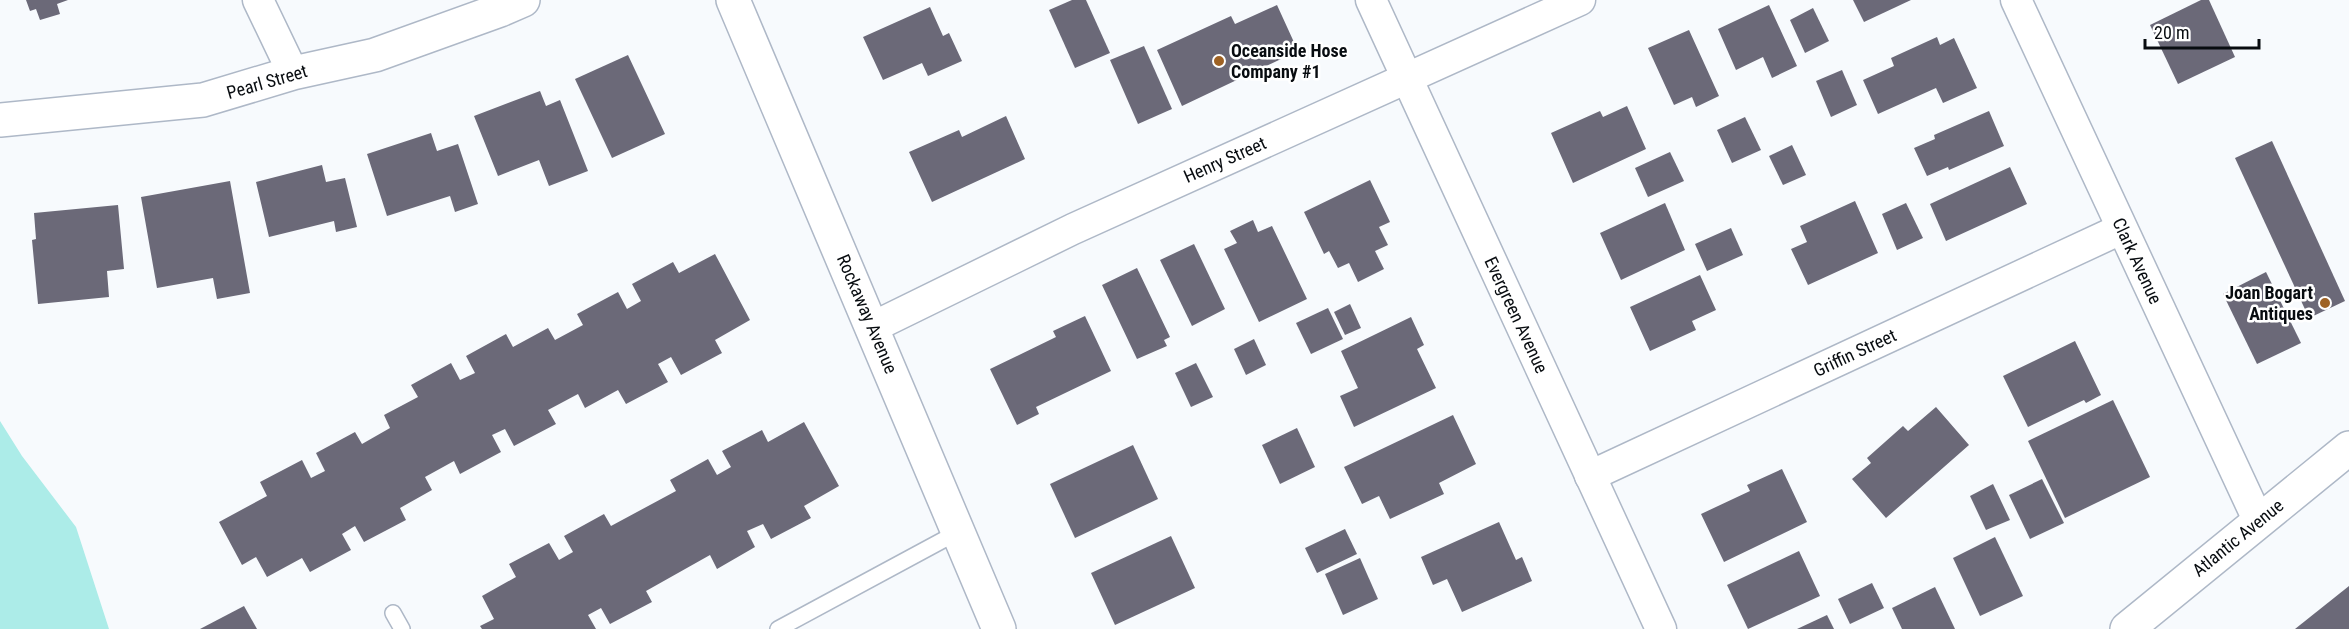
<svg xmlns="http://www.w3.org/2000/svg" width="2349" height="629" font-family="'Roboto Condensed',sans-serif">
	<rect width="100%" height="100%" fill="#f7fafd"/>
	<!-- water -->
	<path fill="#acece8" d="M0,421L22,456L76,527L109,629H0Z"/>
	<!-- building -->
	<g fill="#6b6978">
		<path d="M26,0H68L57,4L60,14L40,20L36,9L30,11Z"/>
		<path d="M1072,0H1086L1110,53L1075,68L1049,10Z"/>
		<path d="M1853,0H1911L1864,22Z"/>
		<path d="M2201,0H2209L2235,57L2178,84L2150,25Z"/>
		<path d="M1277,5L1298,51L1182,106L1157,50L1231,16L1235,24Z"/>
		<path d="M1769,5L1797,66L1772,78L1763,57L1736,70L1718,29Z"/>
		<path d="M930,7L943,36L949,33L962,61L928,76L922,63L883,80L863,37Z"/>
		<path d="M1813,8L1829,41L1805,53L1790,20Z"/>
		<path d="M1689,30L1719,96L1696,107L1692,97L1674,105L1648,48Z"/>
		<path d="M1937,37L1940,45L1954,38L1977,88L1943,103L1936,88L1878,114L1863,80L1894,66L1891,58Z"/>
		<path d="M1144,46L1172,109L1138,124L1110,60Z"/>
		<path d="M628,55L665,134L612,158L575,79Z"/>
		<path d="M1842,70L1857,105L1831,117L1816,81Z"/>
		<path d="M540,91L546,106L560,100L588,171L549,186L539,160L498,176L474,116Z"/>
		<path d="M1627,106L1646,149L1573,183L1551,133L1600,111L1603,117Z"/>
		<path d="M1989,111L2004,146L1949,170L1948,167L1927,176L1914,148L1935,139L1934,135Z"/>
		<path d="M1006,116L1025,159L932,202L909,152L959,130L962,137Z"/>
		<path d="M1745,117L1761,150L1732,163L1717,130Z"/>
		<path d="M431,133L437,151L458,144L478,204L455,212L450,196L387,216L367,154Z"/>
		<path d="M2272,141L2345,301L2309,318L2235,158Z"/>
		<path d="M1792,145L1806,175L1783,185L1769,156Z"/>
		<path d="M1670,152L1684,181L1648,197L1635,168Z"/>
		<path d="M322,165L326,182L345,178L357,227L336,232L334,221L269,237L256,182Z"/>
		<path d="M2010,167L2027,204L1946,241L1930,204Z"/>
		<path d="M1370,180L1390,222L1379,227L1388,245L1375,251L1384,269L1358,282L1349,263L1338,268L1329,251L1324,254L1304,212Z"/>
		<path d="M230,181L250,293L217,299L213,278L157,288L141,197Z"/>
		<path d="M1855,201L1878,253L1808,285L1791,249L1807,242L1800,226Z"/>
		<path d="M1665,203L1685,250L1621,280L1600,233Z"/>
		<path d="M1906,203L1923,238L1897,250L1882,214Z"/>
		<path d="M118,205L124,269L107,271L109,297L38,304L32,240L36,239L34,213Z"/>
		<path d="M1253,220L1258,232L1272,226L1307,299L1259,322L1224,249L1237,243L1230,231Z"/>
		<path d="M1731,228L1743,255L1707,271L1695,244Z"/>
		<path d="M1194,244L1225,309L1192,326L1160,260Z"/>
		<path d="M715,254L750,320L715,340L722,353L681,375L671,357L658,364L668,382L626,404L618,390L585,408L578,394L548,410L556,424L514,446L505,429L492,435L501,452L460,474L454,461L425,477L432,490L400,508L406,520L364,542L355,526L342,534L351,550L310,572L302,558L267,577L256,557L242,565L219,522L267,496L260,482L302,460L311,478L325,471L316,453L355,432L362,444L390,428L384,415L418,397L411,385L451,363L460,380L475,373L466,356L506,334L513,347L548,328L555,340L583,325L577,314L618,292L627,309L641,301L632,284L673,262L679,273Z"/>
		<path d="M1137,268L1170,337L1164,340L1167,346L1137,359L1102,285Z"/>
		<path d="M2266,272L2301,343L2257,364L2223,294Z"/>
		<path d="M1700,275L1716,310L1692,321L1696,330L1650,351L1630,307Z"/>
		<path d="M1350,304L1361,328L1345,335L1334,312Z"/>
		<path d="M1328,308L1343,339L1311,354L1296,323Z"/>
		<path d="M1085,316L1111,371L1036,407L1039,414L1017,425L990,369L1056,337L1053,331Z"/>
		<path d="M1411,317L1424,345L1417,349L1436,388L1354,427L1340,396L1358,388L1341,351Z"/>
		<path d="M1254,339L1266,365L1246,375L1234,349Z"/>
		<path d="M2075,341L2101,395L2086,403L2084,400L2028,427L2003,376Z"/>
		<path d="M1196,363L1213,397L1191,407L1175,373Z"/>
		<path d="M2113,400L2150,477L2065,518L2028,441Z"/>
		<path d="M1936,407L1969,445L1886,518L1852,479L1871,463L1867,458L1903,426L1908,431Z"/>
		<path d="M1453,415L1476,464L1439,483L1444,494L1390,519L1379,496L1362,504L1344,467Z"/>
		<path d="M804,422L839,486L804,506L811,518L771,539L763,524L747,531L755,547L717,569L710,555L646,591L652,602L610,624L601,608L588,615L596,629H482L480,626L494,619L482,596L516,577L509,564L549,543L559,560L573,552L564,536L604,514L611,526L676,491L670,480L708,459L717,475L731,467L722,451L762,430L768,442Z"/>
		<path d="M1297,428L1315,467L1280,484L1262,445Z"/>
		<path d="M1133,445L1158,499L1075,538L1050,484Z"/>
		<path d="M1782,469L1807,522L1724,562L1701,514L1750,491L1747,485Z"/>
		<path d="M2042,479L2064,523L2030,539L2009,495Z"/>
		<path d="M1993,484L2010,520L1986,530L1970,496Z"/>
		<path d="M1499,522L1516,560L1522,557L1532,581L1462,612L1447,579L1433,585L1421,557Z"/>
		<path d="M1345,529L1357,554L1317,573L1305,548Z"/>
		<path d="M1171,536L1195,588L1115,625L1091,573Z"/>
		<path d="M1995,537L2023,596L1980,616L1953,558Z"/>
		<path d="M1799,551L1820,596L1748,629L1727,585Z"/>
		<path d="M1360,558L1378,599L1343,615L1325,574Z"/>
		<path d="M1872,583L1884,608L1850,624L1838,599Z"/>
		<path d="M2349,586V629H2295Z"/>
		<path d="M1935,587L1955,629H1902L1892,608Z"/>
		<path d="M244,606L257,629H200Z"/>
		<path d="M1827,615L1834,629H1797Z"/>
	</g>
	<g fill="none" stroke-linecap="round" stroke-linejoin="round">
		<defs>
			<g id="service">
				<path d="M393,613L402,629"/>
				<path d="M778,629L958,532"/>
			</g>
			<g id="minor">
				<path d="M258,0L293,73"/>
				<path d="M1371,0L1661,629"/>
				<path d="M2016,0L2259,522"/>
				<path d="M873,327L1073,229L1580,0"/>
				<path d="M1590,476L2121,229"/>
			</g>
			<path id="tertiary" d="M0,120L203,100L293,73L375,55L500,10L523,0"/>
			<g id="secondary">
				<path d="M733,0L999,629"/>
				<path d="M2127,629L2349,448"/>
			</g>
		</defs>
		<!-- service casing -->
		<use href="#service" stroke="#aeb8c7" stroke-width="18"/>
		<!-- minor casing -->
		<use href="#minor" stroke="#aeb8c7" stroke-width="33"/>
		<!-- tertiary casing -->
		<use href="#tertiary" stroke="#aeb8c7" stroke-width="36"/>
		<!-- secondary casing -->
		<use href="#secondary" stroke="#aeb8c7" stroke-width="36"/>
		<!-- service -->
		<use href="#service" stroke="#fff" stroke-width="15"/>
		<!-- minor -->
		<use href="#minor" stroke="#fff" stroke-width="30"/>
		<!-- tertiary -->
		<use href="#tertiary" stroke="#fff" stroke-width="33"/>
		<!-- secondary -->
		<use href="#secondary" stroke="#fff" stroke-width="33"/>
	</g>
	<!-- markers -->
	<g fill="#9e6224" stroke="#fff" stroke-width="2">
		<circle cx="1219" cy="61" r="6"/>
		<circle cx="2325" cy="303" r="6"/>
	</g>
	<g text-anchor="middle" stroke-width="5" stroke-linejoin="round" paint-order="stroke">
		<!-- poi labels -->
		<g font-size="18" font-weight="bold" fill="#080c10" stroke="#fff" text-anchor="start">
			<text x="1231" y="57">Oceanside Hose<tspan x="1231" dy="21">Company #1</tspan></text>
			<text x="2313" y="299" text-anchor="end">Joan Bogart<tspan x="2313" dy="21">Antiques</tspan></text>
		</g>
		<!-- street labels -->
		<g font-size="18" fill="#080c10" stroke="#fff">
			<text transform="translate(267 82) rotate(-16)" y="6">Pearl Street</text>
			<text transform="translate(1225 160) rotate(-24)" y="6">Henry Street</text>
			<text transform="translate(2137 261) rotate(65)" y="6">Clark Avenue</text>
			<text transform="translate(867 314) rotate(67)" y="6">Rockaway Avenue</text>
			<text transform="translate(1516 315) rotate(65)" y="6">Evergreen Avenue</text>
			<text transform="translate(1855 353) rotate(-25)" y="6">Griffin Street</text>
			<text transform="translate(2238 538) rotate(-39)" y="6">Atlantic Avenue</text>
		</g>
	</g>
	<!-- scale -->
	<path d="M2145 39v9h114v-9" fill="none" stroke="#080c10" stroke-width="3"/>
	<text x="2154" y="39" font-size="18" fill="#080c10" stroke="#ffffff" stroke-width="4.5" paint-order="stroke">20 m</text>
</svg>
